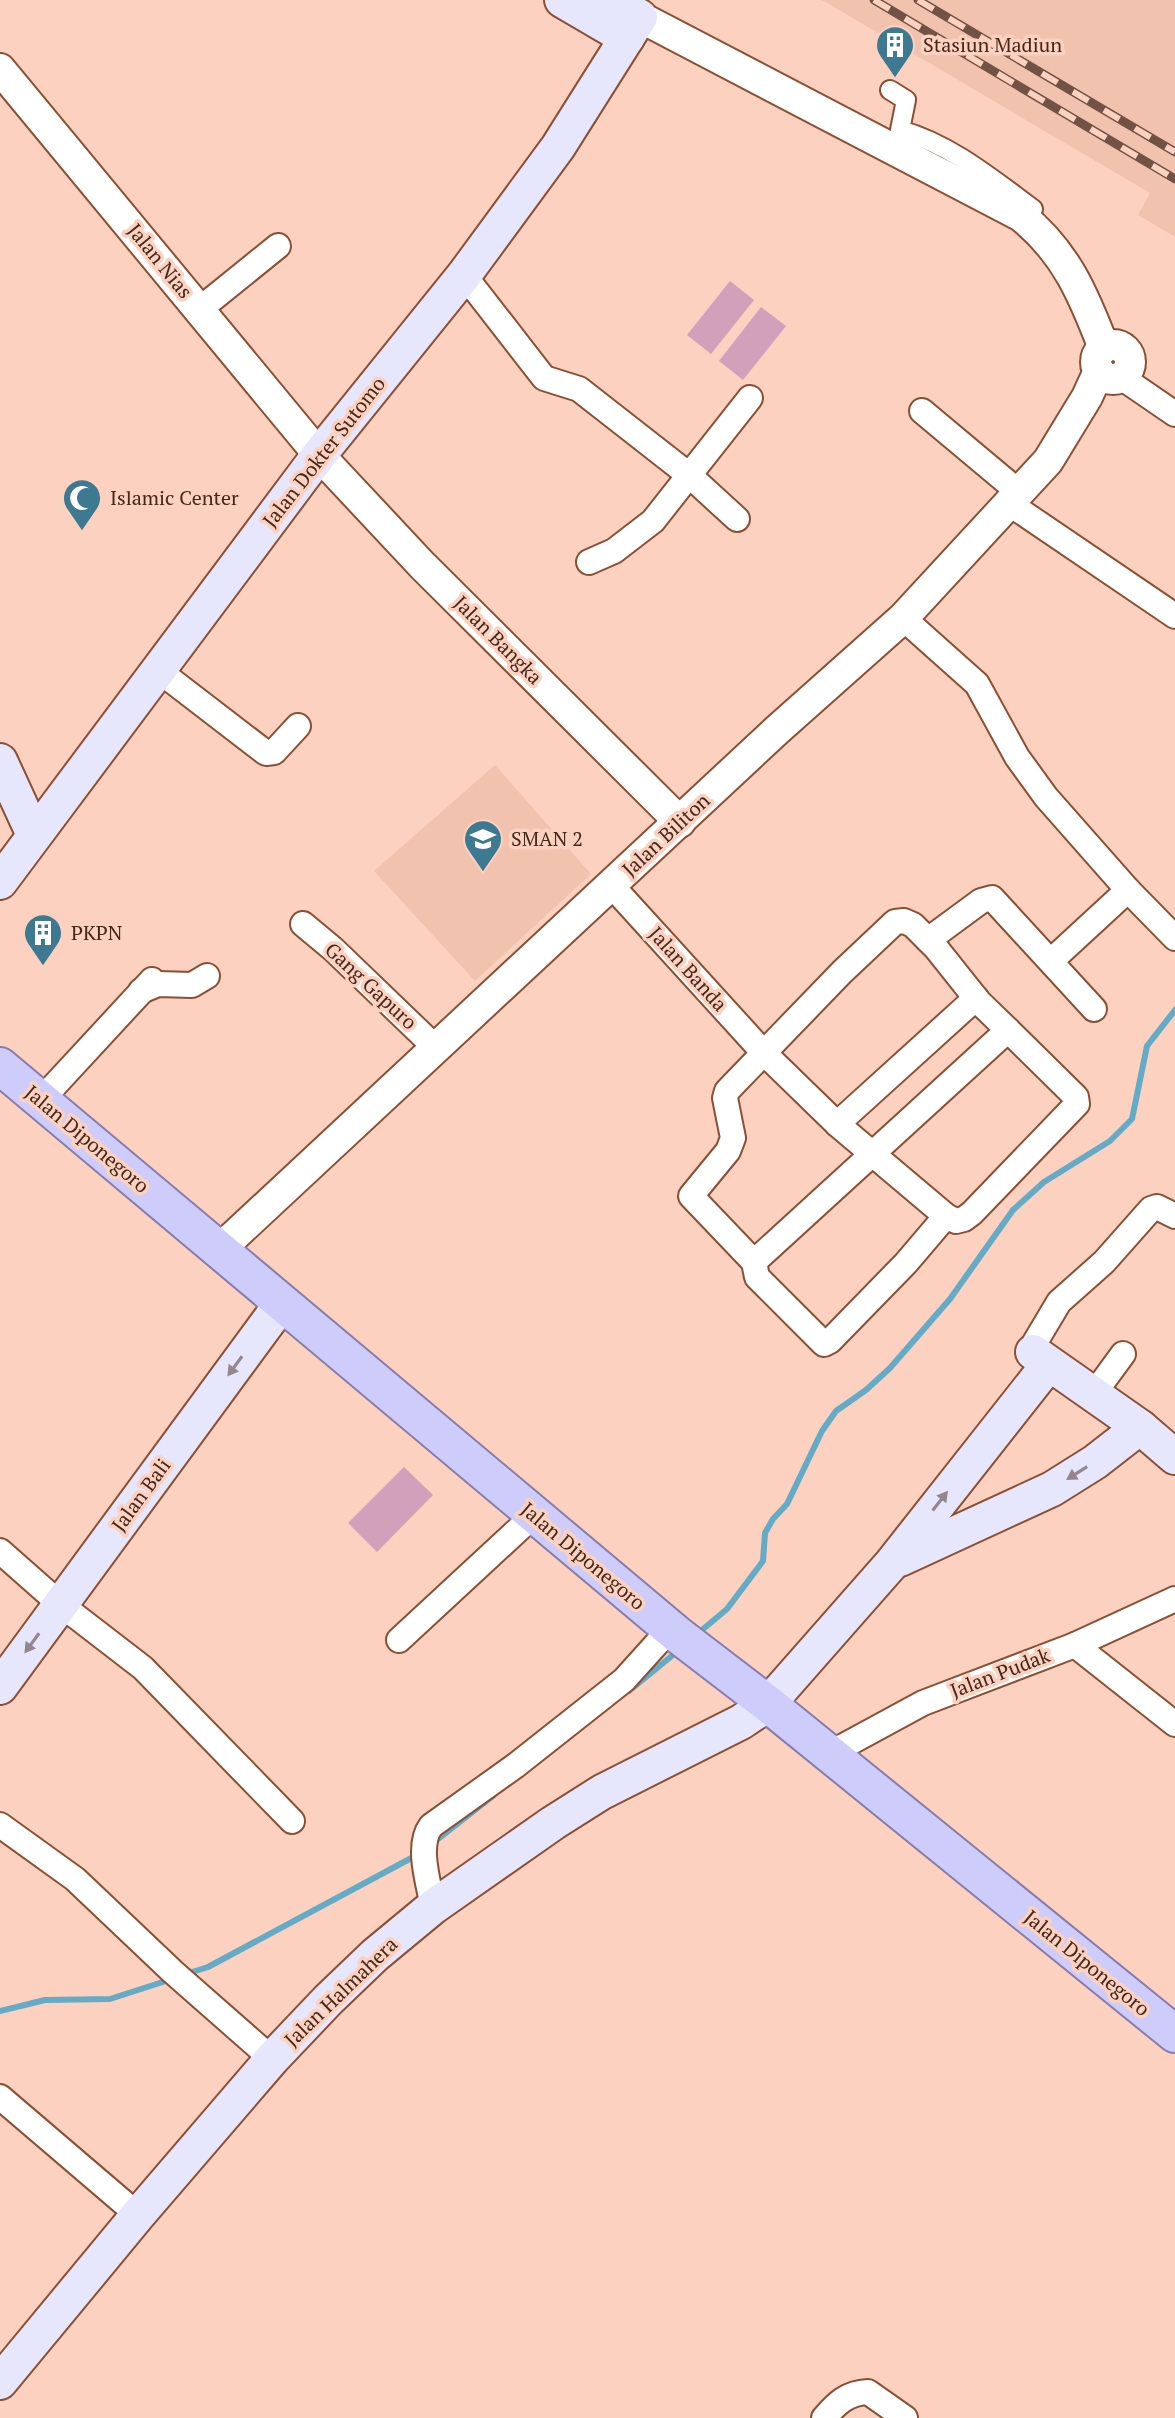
<svg xmlns="http://www.w3.org/2000/svg" width="1175" height="2418" font-family="'PT Serif',serif">
	<rect width="100%" height="100%" fill="#fcd1bf"/>
	<!-- built -->
	<g fill="#f1c3ae">
		<path d="M822,0H1175V237L1138,215L1150,193Z"/>
		<path d="M495,765L591,874L475,981L374,871Z"/>
	</g>
	<!-- green -->
	<g fill="#d3a0bc">
		<path d="M730,281L754,300L711,354L687,335Z"/>
		<path d="M761,307L786,326L743,380L719,361Z"/>
		<path d="M404,1467L433,1495L377,1552L348,1523Z"/>
	</g>
	<g fill="none" stroke-linecap="round" stroke-linejoin="round">
		<!-- stream -->
		<g stroke="#63abc7" stroke-width="6">
			<path d="M696,1635L727,1609L763,1561L765,1533L773,1519L787,1504L822,1431L836,1411L866,1390L890,1368L950,1299L1013,1210L1044,1182L1110,1141L1132,1119L1147,1046L1175,1010"/>
			<path d="M629,1691L679,1650"/>
			<path d="M433,1843L493,1796"/>
			<path d="M186,1974L208,1967L417,1855"/>
			<path d="M0,2011L45,2000L110,1999L172,1979"/>
		</g>
		<defs>
			<path id="pedestrian" d="M890,90L906,100L900,130C950,144 991,178 1033,209"/>
			<g id="minor">
				<path d="M464,275L544,378L579,389L689,475L737,519"/>
				<path d="M200,309L278,246"/>
				<path d="M1121,377L1175,414"/>
				<path d="M922,411L1020,493"/>
				<path d="M1010,504L1175,616"/>
				<path d="M589,562L614,551L653,521L750,398"/>
				<path d="M903,618L977,684L1017,757L1046,797L1128,890L1175,938"/>
				<path d="M158,670L266,753L274,752L298,726"/>
				<path d="M612,886L764,1053L837,1124L946,1216L956,1221L964,1219L972,1213L1077,1104L1076,1097L1008,1030"/>
				<path d="M303,924L333,949L437,1049"/>
				<path d="M928,940L981,901L992,898L1094,1009"/>
				<path d="M1051,961L1128,890"/>
				<path d="M141,991L158,984L192,985L207,976"/>
				<path d="M41,1100L152,980"/>
				<path d="M837,1124L976,998"/>
				<path d="M754,1262L1008,1030L979,1002L936,948L913,925L904,921L895,922L842,972L727,1091L725,1098L733,1138L728,1151L691,1196L754,1262L757,1277L824,1344L830,1341L906,1263L946,1216"/>
				<path d="M1033,1352L1034,1344L1059,1302L1104,1262L1151,1209L1157,1207L1175,1216"/>
				<path d="M1093,1395L1123,1354"/>
				<path d="M0,1551L60,1604L143,1668L292,1821"/>
				<path d="M399,1640L534,1515"/>
				<path d="M1075,1645L1175,1724"/>
				<path d="M829,1754L923,1703L1075,1645L1175,1599"/>
				<path d="M0,1825L75,1879L173,1972L272,2059"/>
				<path d="M433,1907C429,1884 416,1846 431,1826L515,1766L624,1680L670,1629"/>
				<path d="M0,2097L138,2215"/>
				<path d="M824,2418C837,2403 847,2393 868,2392L905,2418"/>
			</g>
			<g id="tertiary">
				<path d="M640,17L1021,216C1066,252 1084,296 1104,348"/>
				<path d="M0,69L319,455L422,565L680,822"/>
				<circle cx="1113" cy="362" r="17"/>
				<path d="M219,1250L776,731L903,618L1048,461L1087,397L1099,371"/>
			</g>
			<g id="secondary">
				<path d="M562,0L627,38"/>
				<path d="M0,761L34,835"/>
				<path d="M0,882L319,455L464,275L558,147L640,17L611,0"/>
				<path d="M1033,1352L1140,1427L1175,1457"/>
				<path d="M900,1559L1052,1489L1095,1462L1140,1427"/>
				<path d="M0,1687L282,1303"/>
				<path d="M0,2382L138,2215L272,2059L328,2000L375,1955L433,1907L553,1823L602,1792L741,1722L768,1704L892,1563L1048,1365"/>
			</g>
			<path id="primary" d="M0,1066L678,1635L768,1704L1175,2034"/>
		</defs>
		<!-- pedestrian casing -->
		<use href="#pedestrian" stroke="#8b4f33" stroke-width="22"/>
		<!-- minor casing -->
		<use href="#minor" stroke="#8b4f33" stroke-width="28"/>
		<!-- tertiary casing -->
		<use href="#tertiary" stroke="#8b4f33" stroke-width="34"/>
		<!-- secondary casing -->
		<use href="#secondary" stroke="#8b4f33" stroke-width="38"/>
		<!-- primary casing -->
		<use href="#primary" stroke="#877caa" stroke-width="40"/>
		<!-- pedestrian -->
		<use href="#pedestrian" stroke="#fff" stroke-width="18"/>
		<!-- minor -->
		<use href="#minor" stroke="#fff" stroke-width="24"/>
		<!-- tertiary -->
		<use href="#tertiary" stroke="#fff" stroke-width="30"/>
		<!-- secondary -->
		<use href="#secondary" stroke="#e6e6fc" stroke-width="34"/>
		<!-- primary -->
		<use href="#primary" stroke="#cdccfa" stroke-width="36"/>
		<defs>
			<g id="rail">
				<path d="M874,0L1175,179"/>
				<path d="M918,0L1175,152"/>
			</g>
		</defs>
		<!-- rail casing -->
		<use href="#rail" stroke="#715244" stroke-width="9"/>
		<!-- rail -->
		<use href="#rail" stroke="#fcd1bf" stroke-width="6" stroke-dasharray="18" stroke-linecap="butt"/>
	</g>
	<!-- one-way arrows -->
	<defs><path id="oneway-solid" d="M-6-.8H1V-3.2L6.5 0L1 3.2V.8H-6Z" transform="scale(2)"/></defs>
	<g fill="#94878c">
		<use href="#oneway-solid" transform="translate(235 1366) rotate(126)"/>
		<use href="#oneway-solid" transform="translate(1077 1473) rotate(148)"/>
		<use href="#oneway-solid" transform="translate(940 1501) rotate(-52)"/>
		<use href="#oneway-solid" transform="translate(32 1643) rotate(126)"/>
	</g>
	<!-- icons -->
	<defs>
		<symbol id="building-pin" viewBox="-11 -11 22 30"><path d="M0 17L-7.5 6A9.5 9.5 0 1 1 7.5 6Z" fill="#3d7990" stroke="#fcd1bf"/><path d="M-4-6H4V6H1V3H-1V6H-4ZM-2.5-4.3h1.7v1.8h-1.7ZM.8-4.3h1.7v1.8H.8ZM-2.5-1h1.7V.8h-1.7ZM.8-1h1.7V.8H.8Z" fill="#fff"/></symbol>
		<symbol id="mosque-pin" viewBox="-11 -11 22 30"><path d="M0 17L-7.5 6A9.5 9.5 0 1 1 7.5 6Z" fill="#3d7990" stroke="#fcd1bf"/><path d="M3.5-4.9A6 6 0 1 0 3.5 4.9A5 5 0 1 1 3.5-4.9Z" fill="#fff"/></symbol>
		<symbol id="school-pin" viewBox="-11 -11 22 30"><path d="M0 17L-7.5 6A9.5 9.5 0 1 1 7.5 6Z" fill="#3d7990" stroke="#fcd1bf"/><path d="M0-5L7-2L0 1L-7-2ZM-4 1L0 2.5L4 1V4Q0 6-4 4Z" fill="#fff"/></symbol>
	</defs>
	<g fill-rule="evenodd">
		<use href="#building-pin" x="873" y="23" width="44" height="60"/>
		<use href="#mosque-pin" x="60" y="476" width="44" height="60"/>
		<use href="#school-pin" x="461" y="817" width="44" height="60"/>
		<use href="#building-pin" x="21" y="911" width="44" height="60"/>
	</g>
	<g text-anchor="middle" stroke-width="7" stroke-linejoin="round" paint-order="stroke">
		<!-- poi labels -->
		<g font-size="20" fill="#43281c" stroke="#fcd1bf" text-anchor="start">
			<text x="923" y="52">Stasiun Madiun</text>
			<text x="110" y="505">Islamic Center</text>
			<text x="511" y="846">SMAN 2</text>
			<text x="71" y="940">PKPN</text>
		</g>
		<!-- street labels -->
		<g font-size="20" fill="#43281c" stroke="#fcd1bf">
			<text transform="translate(160 261) rotate(51)" y="7">Jalan Nias</text>
			<text transform="translate(324 452) rotate(-52)" y="7">Jalan Dokter Sutomo</text>
			<text transform="translate(498 640) rotate(45)" y="7">Jalan Bangka</text>
			<text transform="translate(666 835) rotate(-43)" y="7">Jalan Biliton</text>
			<text transform="translate(688 969) rotate(48)" y="7">Jalan Banda</text>
			<text transform="translate(371 986) rotate(43)" y="7">Gang Gapuro</text>
			<text transform="translate(87 1139) rotate(40)" y="7">Jalan Diponegoro</text>
			<text transform="translate(141 1495) rotate(-54)" y="7">Jalan Bali</text>
			<text transform="translate(583 1556) rotate(40)" y="7">Jalan Diponegoro</text>
			<text transform="translate(1000 1673) rotate(-21)" y="7">Jalan Pudak</text>
			<text transform="translate(1087 1963) rotate(39)" y="7">Jalan Diponegoro</text>
			<text transform="translate(341 1992) rotate(-44)" y="7">Jalan Halmahera</text>
		</g>
	</g>
</svg>
